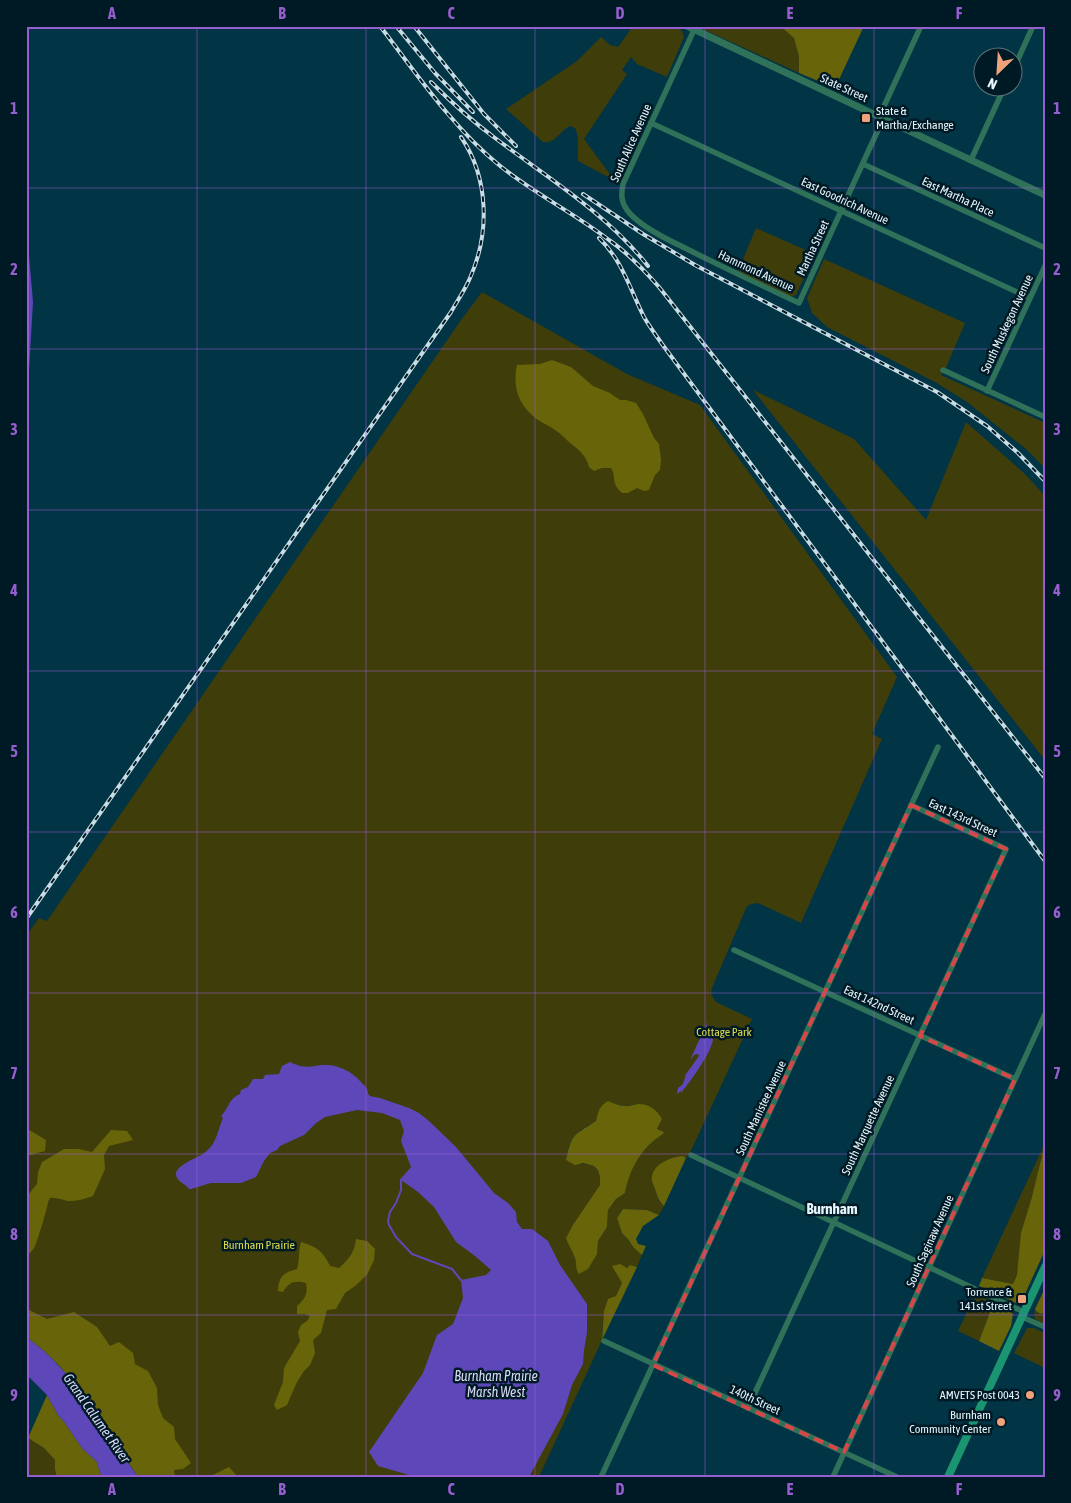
<svg xmlns="http://www.w3.org/2000/svg" width="1071" height="1503" font-family="'Asap Condensed',sans-serif">
	<rect width="100%" height="100%" fill="#013445"/>
	<!-- green -->
	<g fill="#3f3d09" fill-rule="evenodd">
		<path d="M633,26H675L682,31L684,37L667,77L637,64L631,57L622,70L627,74L584,139L614,180L578,161C577,150 580,138 575,128L570,126C559,131 556,144 543,142L506,109L577,61L601,37L610,45L618,47Z"/>
		<path d="M696,26H780L794,38L799,57V73Z"/>
		<path d="M756,228L815,254L796,295L791,297L738,271Z"/>
		<path d="M824,259L965,323L945,370L941,375L1045,423V468L1026,449L967,402L935,382L827,327L812,313L807,298Z"/>
		<path d="M482,292L627,374L700,405L897,677L872,734L882,739L801,923L758,903L752,904L747,906L712,988L711,994L716,1002L752,1019L689,1155L686,1158L683,1156L652,1179L659,1201L664,1206L659,1215L647,1210L623,1209L617,1218L622,1233L628,1239L634,1248L642,1255L637,1267L630,1265L627,1268L613,1266L622,1283L619,1292L603,1319L602,1340L597,1351L539,1477H142L55,1359L26,1336V936L39,918L47,921L461,320ZM638,1104L662,1119L657,1129L664,1132L663,1134C642,1147 629,1168 625,1193L616,1199L608,1210L607,1227L598,1241L597,1254L592,1199L600,1185V1177L598,1170L594,1166L566,1160C571,1134 574,1134 596,1121L598,1112L617,1105L626,1106Z"/>
		<path d="M753,390L854,439L926,520L966,422L1025,474L1045,496V760Z"/>
		<path d="M1044,1145L1020,1255L1017,1275L1013,1284L982,1278Z"/>
		<path d="M976,1293L994,1302L979,1341L958,1331Z"/>
		<path d="M1035,1309L1036,1311L1041,1314L1045,1312V1324L1036,1320L1034,1317Z"/>
		<path d="M1027,1328H1034L1045,1333V1368L1014,1353Z"/>
		<path d="M28,1438L44,1448L55,1460V1470L57,1477H31L26,1475V1442Z"/>
	</g>
	<!-- forest -->
	<g fill="#68640a">
		<path d="M780,26H864L835,88L799,73V57L794,38Z"/>
		<path d="M552,360L571,367L593,386L610,393L620,400H626L636,403L643,414L654,438L659,444L661,459L660,470L655,475L649,490L644,491L637,488L628,493H622C610,482 617,478 611,468H602L594,471L589,467C586,455 579,450 570,443C565,438 561,434 555,430C550,426 544,424 538,420C519,406 512,388 517,365L540,364Z"/>
		<path d="M608,1101C614,1104 620,1106 627,1106C631,1106 635,1104 639,1104C649,1104 657,1110 662,1119L657,1129L664,1132L663,1134C641,1148 630,1168 625,1193L616,1199L608,1210L607,1227L598,1241L597,1254L588,1269L579,1274C575,1269 577,1264 575,1258C573,1251 568,1245 566,1238L573,1225L600,1185V1177L598,1170L594,1166L583,1163L575,1165L566,1160C572,1133 573,1136 596,1121C598,1112 599,1106 608,1101Z"/>
		<path d="M26,1128L46,1140L45,1151L26,1156Z"/>
		<path d="M111,1130L127,1131L133,1140L109,1146L104,1155L105,1169L93,1196C85,1199 77,1201 68,1201C61,1200 57,1197 50,1198L48,1202C48,1206 37,1243 34,1248C32,1251 29,1254 26,1257V1196L28,1195L37,1184L38,1172L42,1162L64,1149H79L92,1152Z"/>
		<path d="M1045,1143V1250L1020,1305L979,1286L982,1278L1013,1284L1017,1275L1021,1233L1032,1197Z"/>
		<path d="M683,1156L686,1158L664,1206C659,1201 658,1198 656,1192C655,1188 653,1184 652,1181C650,1165 670,1157 683,1156Z"/>
		<path d="M623,1209L647,1210L659,1215L643,1226L636,1239L638,1244L646,1246L642,1255L634,1248L628,1239L622,1233L617,1218Z"/>
		<path d="M356,1239L367,1241L375,1249L374,1260L367,1275L355,1286L345,1293L336,1309L327,1310L321,1333L313,1340L315,1353L310,1365L304,1371L297,1382L287,1405L277,1410L274,1405L283,1382L284,1368L300,1341L298,1332L301,1325L307,1321L310,1316L305,1314H297V1306C305,1299 308,1294 306,1283C295,1280 289,1282 283,1292L278,1291C279,1276 283,1273 297,1269C300,1260 298,1251 301,1242C317,1247 323,1251 330,1266L339,1268C348,1260 355,1252 356,1239Z"/>
		<path d="M620,1264L627,1268L630,1265L637,1267L602,1340L604,1311L608,1299L616,1296L622,1283L612,1266Z"/>
		<path d="M1045,1288V1312L1041,1314L1036,1311L1035,1309Z"/>
		<path d="M994,1302L1008,1308L1013,1314L1011,1326L999,1351L979,1341Z"/>
		<path d="M26,1307L31,1311L47,1319L74,1312L97,1327L110,1346L119,1342L133,1353L135,1364L148,1371L157,1388L158,1405L163,1418L174,1427L175,1439L191,1463L183,1469L174,1470L175,1477H138C106,1429 74,1370 26,1337Z"/>
		<path d="M47,1395L58,1415L65,1423L82,1448L97,1462L100,1473L104,1477H57L55,1470V1460L44,1448L28,1438Z"/>
		<path d="M229,1467L237,1476L236,1477H209Z"/>
	</g>
	<!-- water -->
	<g fill="#5e48b9">
		<path d="M26,201L29,212L28,244L33,302L29,370L26,393Z"/>
		<path d="M708,1021L706,1029L713,1039C712,1052 690,1082 681,1093V1091L677,1094L678,1088L683,1084L686,1074L699,1056L698,1054L694,1055L690,1060Z"/>
		<path d="M290,1062C308,1071 312,1064 329,1065C340,1066 352,1072 360,1081C364,1085 368,1088 368,1094L370,1096L380,1098L409,1108L419,1113L429,1121L456,1147L494,1193L508,1203L516,1212L517,1222L522,1229H532L548,1241L560,1265L587,1304V1333L584,1350L583,1364L572,1385L563,1414L529,1477H416L378,1466L369,1452L423,1373L437,1335L453,1324L463,1298L461,1280L486,1275L491,1270L475,1256L456,1242L434,1207L418,1192L401,1180L411,1167L401,1141L404,1131L400,1120L382,1113L357,1110L325,1117L316,1123L304,1135L280,1146L277,1150L270,1153L264,1161L256,1177L241,1183H211L191,1189H189C185,1183 177,1182 176,1175C175,1165 198,1158 204,1153C217,1144 217,1132 223,1118L221,1116C229,1108 229,1098 240,1094L241,1090L248,1087L253,1079H263L265,1075L279,1074L282,1066Z"/>
		<path d="M26,1337C76,1372 104,1429 138,1477H104L100,1473L97,1462L82,1448L65,1423L58,1415L47,1395L26,1374Z"/>
	</g>
	<g fill="none" stroke-linecap="round" stroke-linejoin="round">
		<!-- stream -->
		<path stroke="#5e48b9" stroke-width="2" d="M410,1170L401,1180V1190L396,1203L390,1212L388,1221L389,1225L396,1237L412,1254L452,1269L461,1280"/>
		<!-- minor -->
		<g stroke="#30715a" stroke-width="5.5">
			<path d="M694,30L623,184C621,194 621,202 627,210C638,225 664,238 681,246C720,266 759,284 799,303L883,119"/>
			<path d="M1014,68L1033,26"/>
			<path d="M879,117L921,26"/>
			<path d="M651,123L1030,298"/>
			<path d="M971,160L1004,88"/>
			<path d="M863,164L1045,248"/>
			<path d="M943,370L1045,417"/>
			<path d="M987,391L1045,266"/>
			<path d="M734,950L1015,1079"/>
			<path d="M691,1155L1024,1312"/>
			<path d="M1022,1317L1045,1327"/>
			<path d="M604,1341L897,1477"/>
			<path d="M748,1408L1006,849L911,805"/>
			<path d="M601,1477L938,747"/>
			<path d="M833,1477L1045,1014"/>
		</g>
		<!-- tertiary -->
		<path stroke="#30715a" stroke-width="7" d="M687,26L1045,195"/>
		<!-- secondary -->
		<path stroke="#1b9571" stroke-width="8" d="M948,1477L1045,1267"/>
		<defs>
			<g id="rail">
				<path d="M380,26C416,73 453,128 499,165C533,193 574,213 609,240C628,253 644,270 659,287L1045,778"/>
				<path d="M396,26L435,73L473,112"/>
				<path d="M414,26L484,114L516,146"/>
				<path d="M431,82C451,102 472,121 495,138C548,178 606,213 648,266"/>
				<path d="M583,194L643,234L695,265L937,392L987,426L1018,453L1045,481"/>
				<path d="M599,238C622,260 630,289 644,317C649,326 656,335 662,344L1045,861"/>
				<path d="M26,919L451,312C457,301 465,290 470,278C490,233 489,178 461,137"/>
			</g>
		</defs>
		<!-- rail casing -->
		<use href="#rail" stroke="#c7dce4" stroke-width="4"/>
		<!-- rail -->
		<use href="#rail" stroke="#001a25" stroke-width="2" stroke-dasharray="5.5" stroke-linecap="butt"/>
	</g>
	<!-- marked area -->
	<path fill="none" stroke="#d84748" stroke-width="4" stroke-dasharray="10 6" stroke-linejoin="round" d="M911,805L1006,849L920,1036L1015,1079L844,1452L653,1365Z"/>
	<!-- grid -->
	<path fill="none" stroke="#965ece" stroke-width="1" stroke-opacity="0.55" d="M197,26V1477M366,26V1477M535,26V1477M705,26V1477M874,26V1477M26,188H1045M26,349H1045M26,510H1045M26,671H1045M26,832H1045M26,993H1045M26,1154H1045M26,1315H1045"/>
	<!-- markers -->
	<g fill="#f0a27a" stroke="#001a25" stroke-width="2">
		<rect x="861" y="113" width="10" height="10" rx="2.5"/>
		<rect x="1017" y="1294" width="10" height="10" rx="2.5"/>
		<circle cx="1030" cy="1395" r="5"/>
		<circle cx="1001" cy="1422" r="5"/>
	</g>
	<g text-anchor="middle" stroke-width="5" stroke-linejoin="round" paint-order="stroke">
		<!-- street labels -->
		<g font-size="12" fill="#e6f6fd" stroke="#001a25">
			<text transform="translate(844 88) rotate(25)" y="4">State Street</text>
			<text transform="translate(631 143) rotate(-66)" y="4">South Alice Avenue</text>
			<text transform="translate(958 197) rotate(25)" y="4">East Martha Place</text>
			<text transform="translate(845 201) rotate(25)" y="4">East Goodrich Avenue</text>
			<text transform="translate(813 248) rotate(-65)" y="4">Martha Street</text>
			<text transform="translate(756 271) rotate(25)" y="4">Hammond Avenue</text>
			<text transform="translate(1007 324) rotate(-65)" y="4">South Muskegon Avenue</text>
			<text transform="translate(963 818) rotate(25)" y="4">East 143rd Street</text>
			<text transform="translate(879 1005) rotate(25)" y="4">East 142nd Street</text>
			<text transform="translate(761 1108) rotate(-65)" y="4">South Manistee Avenue</text>
			<text transform="translate(868 1125) rotate(-65)" y="4">South Marquette Avenue</text>
			<text transform="translate(930 1241) rotate(-66)" y="4">South Saginaw Avenue</text>
			<text transform="translate(755 1400) rotate(25)" y="4">140th Street</text>
		</g>
		<!-- poi labels -->
		<g font-size="12" fill="#e6f6fd" stroke="#001a25" text-anchor="end">
			<text x="876" y="115" text-anchor="start">State &amp;<tspan x="876" dy="14">Martha/Exchange</tspan></text>
			<text x="1012" y="1296">Torrence &amp;<tspan x="1012" dy="14">141st Street</tspan></text>
			<text x="1020" y="1399">AMVETS Post 0043</text>
			<text x="991" y="1419">Burnham<tspan x="991" dy="14">Community Center</tspan></text>
		</g>
		<!-- park labels -->
		<g font-size="12" fill="#dfda4b" stroke="#001a25">
			<text x="724" y="1036">Cottage Park</text>
			<text x="259" y="1249">Burnham Prairie</text>
		</g>
		<!-- water labels -->
		<g font-size="14" font-style="italic" fill="#d8d7f4" stroke="#001a25">
			<text x="496" y="1381">Burnham Prairie<tspan x="496" dy="16">Marsh West</tspan></text>
			<text transform="translate(97 1418) rotate(55)" y="5">Grand Calumet River</text>
		</g>
		<!-- quarter labels -->
		<g font-size="15" font-weight="bold" fill="#e6f6fd" stroke="#001a25">
			<text x="832" y="1214">Burnham</text>
		</g>
	</g>
	<!-- border -->
	<rect width="1071" height="1503" fill="none" stroke="#001a25" stroke-width="55"/>
	<!-- north arrow -->
	<g transform="translate(998 72) rotate(205)"><circle r="24" fill="#001a25" stroke="#5c727b"/>
	<path d="M0-4L9 19L0 12L-9 19Z" fill="#f0a27a"/>
	<text y="-8" font-size="14" font-weight="bold" text-anchor="middle" fill="#e6f6fd">N</text>
	</g>
	<rect x="28" y="28" width="1016" height="1448" fill="none" stroke="#965ece" stroke-width="2"/>
	<g font-size="16" text-anchor="middle" font-weight="bold" fill="#965ece">
		<text x="112" y="19">A</text>
		<text x="282" y="19">B</text>
		<text x="451" y="19">C</text>
		<text x="620" y="19">D</text>
		<text x="790" y="19">E</text>
		<text x="959" y="19">F</text>
		<text x="14" y="114">1</text>
		<text x="1057" y="114">1</text>
		<text x="14" y="275">2</text>
		<text x="1057" y="275">2</text>
		<text x="14" y="435">3</text>
		<text x="1057" y="435">3</text>
		<text x="14" y="596">4</text>
		<text x="1057" y="596">4</text>
		<text x="14" y="757">5</text>
		<text x="1057" y="757">5</text>
		<text x="14" y="918">6</text>
		<text x="1057" y="918">6</text>
		<text x="14" y="1079">7</text>
		<text x="1057" y="1079">7</text>
		<text x="14" y="1240">8</text>
		<text x="1057" y="1240">8</text>
		<text x="14" y="1401">9</text>
		<text x="1057" y="1401">9</text>
		<text x="112" y="1495">A</text>
		<text x="282" y="1495">B</text>
		<text x="451" y="1495">C</text>
		<text x="620" y="1495">D</text>
		<text x="790" y="1495">E</text>
		<text x="959" y="1495">F</text>
	</g>
</svg>
